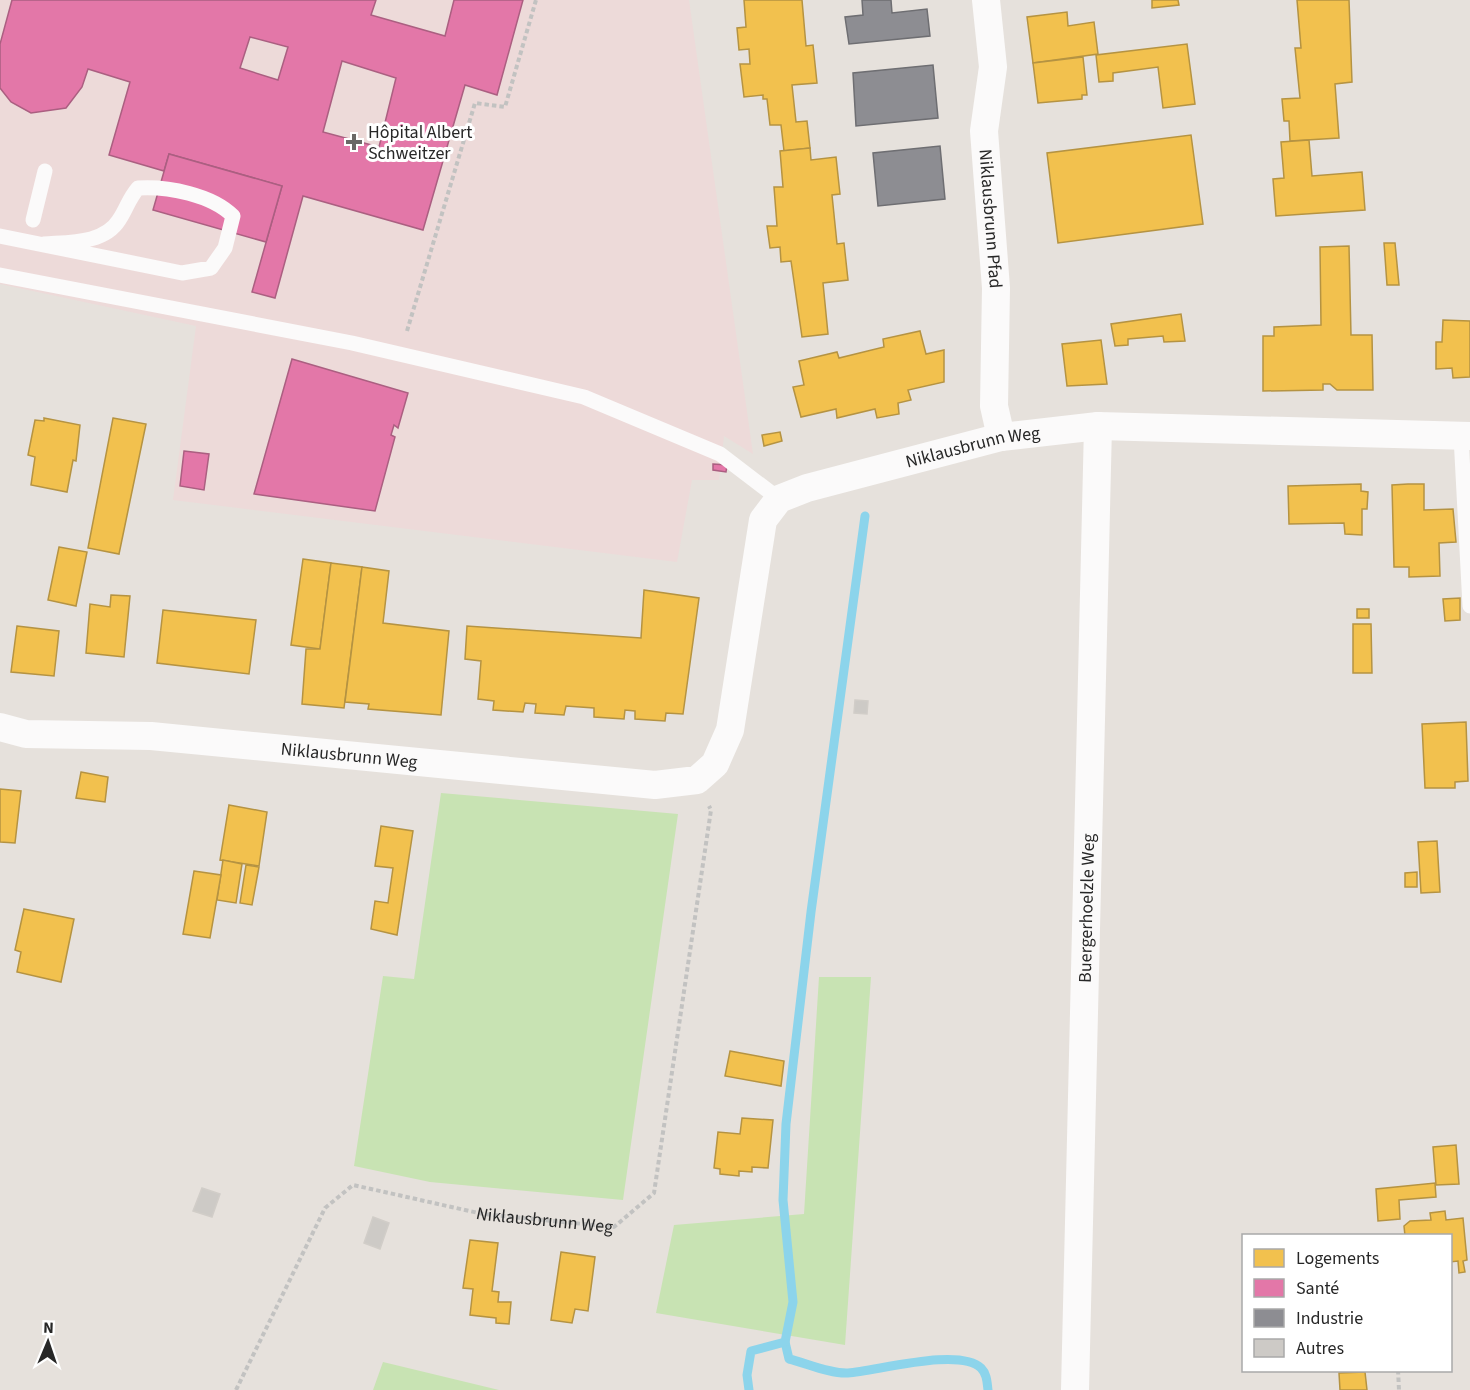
<svg xmlns="http://www.w3.org/2000/svg" width="1470" height="1390" font-family="'Source Sans 3',sans-serif">
	<rect width="100%" height="100%" fill="#e6e1dc"/>
	<!-- medical -->
	<path fill="#eddad9" d="M0,0H689L753,454L724,436L719,480H692L677,562L173,500L196,326L0,284Z"/>
	<!-- green -->
	<g fill="#c8e3b3">
		<path d="M441,793L678,814L623,1200L430,1182L354,1166L383,976L414,979Z"/>
		<path d="M819,977H871L845,1345L656,1313L674,1225L804,1214Z"/>
		<path d="M383,1362L499,1390H373Z"/>
	</g>
	<!-- homes -->
	<g fill="#f2c14e" stroke="#b59342" stroke-width="1.5">
		<path d="M744,0H802L806,46L813,45L817,83L792,85L796,122L807,121L810,148L784,151L781,125H770L767,99H763V95L744,97L740,64H750L749,49L739,50L737,28L746,27Z"/>
		<path d="M1152,0H1178L1179,5L1152,8Z"/>
		<path d="M1297,0H1349L1352,82L1335,84L1339,138L1290,141L1289,121H1284L1282,99L1300,98L1295,48H1301Z"/>
		<path d="M1067,12L1068,26L1094,22L1098,54L1033,63L1027,17Z"/>
		<path d="M1187,44L1195,104L1163,108L1158,67L1113,73V81L1099,82L1096,55Z"/>
		<path d="M1083,57L1087,95H1082V99L1038,103L1033,63Z"/>
		<path d="M1191,135L1203,224L1058,243L1047,153Z"/>
		<path d="M1309,140L1312,176L1362,172L1365,210L1276,216L1273,179L1284,178L1281,142Z"/>
		<path d="M810,148L811,160L836,157L840,194L832,195L837,244L844,243L848,280L823,283L828,334L802,337L791,261L781,262L780,247L770,248L767,226H777L774,187H783L780,151Z"/>
		<path d="M1384,243H1395L1399,285H1387Z"/>
		<path d="M1349,246L1351,335H1372L1373,390H1337L1330,384H1323V390L1263,391V336H1274V327L1321,325L1320,247Z"/>
		<path d="M1181,314L1185,341L1164,342L1163,336L1128,339V345L1115,346L1111,324Z"/>
		<path d="M1443,320L1470,321V377L1453,378L1452,368L1436,369V342H1442Z"/>
		<path d="M920,331L926,354L944,350V382L908,390L911,400L898,403L899,414L877,418L875,409L837,418L836,409L801,417L793,387L804,385L799,361L837,352L839,358L884,347L883,339Z"/>
		<path d="M1101,340L1107,384L1067,386L1062,344Z"/>
		<path d="M44,418L80,425L76,461L73,460L67,492L31,485L35,457L28,455L35,420L44,421Z"/>
		<path d="M113,418L146,424L119,554L88,548Z"/>
		<path d="M780,432L782,441L764,446L762,435Z"/>
		<path d="M1361,484V491L1368,492L1367,509H1362V535L1345,534L1344,523L1289,524L1288,486Z"/>
		<path d="M1408,484H1424V510L1453,509L1456,542L1439,543L1440,576L1409,577V567H1394L1392,485Z"/>
		<path d="M59,547L87,552L76,606L48,600Z"/>
		<path d="M303,559L331,563L320,649L291,645Z"/>
		<path d="M331,563L362,567L344,708L302,704L306,649H320Z"/>
		<path d="M362,567L389,571L383,623L449,631L441,715L368,709L369,704L345,702Z"/>
		<path d="M644,590L699,598L683,714L666,713L665,721L635,719V711L625,710L624,719L594,717V708L566,706L564,715L535,713L536,704L525,703L523,712L493,710L494,701L478,699L481,661L465,659L467,626L641,638Z"/>
		<path d="M111,595L130,596L124,657L86,653L90,604L110,607Z"/>
		<path d="M1460,598V620L1445,621L1443,599Z"/>
		<rect x="1357" y="609" width="12" height="9"/>
		<path d="M163,610L256,620L249,674L157,663Z"/>
		<path d="M1353,624H1371L1372,673H1353Z"/>
		<path d="M17,626L59,631L54,676L11,672Z"/>
		<path d="M1466,722L1468,781L1455,782V788H1425L1422,724Z"/>
		<path d="M81,772L108,777L105,802L76,798Z"/>
		<path d="M0,789L21,791L15,843L0,842Z"/>
		<path d="M229,805L267,812L259,866L220,860Z"/>
		<path d="M381,826L413,831L397,935L371,929L375,901L388,903L393,868L375,866Z"/>
		<path d="M1437,841L1440,892L1421,893L1418,842Z"/>
		<path d="M223,860L242,864L236,903L217,900Z"/>
		<path d="M246,865L259,867L252,905L240,903Z"/>
		<path d="M194,871L221,875L210,938L183,934Z"/>
		<path d="M1417,872V887H1405V873Z"/>
		<path d="M24,909L74,919L61,982L17,972L21,952L15,950Z"/>
		<path d="M730,1051L784,1061L781,1086L725,1076Z"/>
		<path d="M742,1118L773,1120L768,1168L752,1167V1172L739,1171V1176L720,1174V1169L714,1168L718,1132L740,1134Z"/>
		<path d="M1456,1145L1459,1184L1436,1185L1433,1147Z"/>
		<path d="M1435,1183L1436,1197L1399,1200L1400,1219L1378,1221L1376,1189Z"/>
		<path d="M1445,1211L1446,1220L1463,1218L1467,1260L1463,1261L1465,1272L1459,1273L1458,1261L1450,1262V1236H1405L1404,1226L1410,1221L1431,1220L1430,1213Z"/>
		<path d="M470,1240L498,1243L492,1291L499,1292L498,1302H511L509,1324L496,1323V1318L470,1315L473,1289L463,1288Z"/>
		<path d="M561,1252L595,1257L588,1311L575,1309L572,1323L551,1320Z"/>
		<path d="M1365,1372L1367,1390H1340L1339,1373Z"/>
	</g>
	<!-- health -->
	<g fill="#e377a8" stroke="#ab5f81" stroke-width="1.5" fill-rule="evenodd">
		<path d="M12,0H376L371,15L445,36L454,0H523L497,95L465,85L423,230L303,196L275,298L252,292L282,186L169,154L164,171L109,155L130,82L88,69L82,87L66,108L31,113L11,102L0,88V44ZM250,37L288,47L278,80L240,68ZM342,61L396,78L379,147L323,132Z"/>
		<path d="M169,154L282,186L266,242L153,210Z"/>
		<path d="M292,359L408,393L398,428L394,425L391,435L395,437L375,511L254,494Z"/>
		<path d="M184,451L209,454L204,490L180,486Z"/>
		<path d="M713,464L727,465L726,472L713,470Z"/>
	</g>
	<!-- industry -->
	<g fill="#8d8d92" stroke="#6e6e72" stroke-width="1.5">
		<path d="M862,0H891L892,13L927,9L930,36L849,44L845,17L863,15Z"/>
		<path d="M933,65L938,118L856,126L853,73Z"/>
		<path d="M940,146L945,199L878,206L873,153Z"/>
	</g>
	<g fill="none" stroke-linecap="round" stroke-linejoin="round">
		<!-- stream -->
		<g stroke="#8cd4eb" stroke-width="9">
			<path d="M785,1342L789,1359C806,1363 830,1374 848,1373C877,1371 959,1347 981,1368C987,1374 987,1382 988,1390"/>
			<path d="M749,1390L747,1375L751,1351L785,1342L793,1302L783,1200L786,1124L811,912L865,516"/>
		</g>
	</g>
	<!-- building -->
	<g fill="#cdcac6" stroke="#d1cdc8" stroke-width="1.5">
		<path d="M855,700L868,701L867,714L854,713Z"/>
		<path d="M202,1188L220,1194L212,1217L193,1211Z"/>
		<path d="M373,1217L389,1223L380,1249L364,1243Z"/>
	</g>
	<g fill="none" stroke-linecap="round" stroke-linejoin="round">
		<!-- path -->
		<g stroke="#c2c2c1" stroke-width="4" stroke-dasharray="4.5 3" stroke-linecap="butt">
			<path d="M407,331L475,103L505,107L536,0"/>
			<path d="M1398,1370L1399,1390"/>
			<path id="s1" d="M236,1390L325,1208L353,1185L483,1214L614,1227L654,1193L711,810L709,806"/>
		</g>
		<!-- lane -->
		<g stroke="#fbfafa" stroke-width="15">
			<path d="M33,220L45,171"/>
			<path d="M0,236L182,273L211,268L225,248L233,216C212,195 168,186 138,188C128,200 127,208 119,220C104,244 69,242 44,244"/>
			<path d="M0,275L352,343L584,397L720,454L779,499"/>
			<path d="M1461,436L1470,606"/>
		</g>
		<!-- street -->
		<g stroke="#fbfafa" stroke-width="28">
			<path id="s2" d="M986,0L993,67L984,131L996,288L994,406L1001,437"/>
			<path id="s3" d="M0,727L26,734L151,736L655,785L697,780L715,764L730,730L763,520L779,499L807,488L1001,437L1098,426L1470,436"/>
			<path id="s4" d="M1075,1390L1098,426"/>
		</g>
	</g>
	<!-- markers -->
	<path fill="#6a6866" stroke="#fff" stroke-width="2" d="M351 133h6v6h6v6h-6v6h-6v-6h-6v-6h6z"/>
	<g text-anchor="middle" stroke-width="6" stroke-linejoin="round" paint-order="stroke">
		<!-- poi labels -->
		<g font-size="18" fill="#272727" stroke="#fff" text-anchor="start">
			<text x="368" y="138">Hôpital Albert<tspan x="368" dy="21">Schweitzer</tspan></text>
		</g>
		<!-- street labels -->
		<g font-size="18" fill="#272727" stroke="#fff">
			<text dy="6" stroke="none"><textPath href="#s2" startOffset="220">Niklausbrunn Pfad</textPath></text>
			<text dy="6" stroke="none"><textPath href="#s3" startOffset="1202">Niklausbrunn Weg</textPath></text>
			<text dy="6" stroke="none"><textPath href="#s3" startOffset="351">Niklausbrunn Weg</textPath></text>
			<text dy="6" stroke="none"><textPath href="#s4" startOffset="482">Buergerhoelzle Weg</textPath></text>
			<text dy="6" stroke="none"><textPath href="#s1" startOffset="434">Niklausbrunn Weg</textPath></text>
		</g>
	</g>
	<!-- legend -->
	<rect x="1242" y="1234" width="210" height="138" fill="#ffffff" stroke="#a9a9a9" stroke-width="1.5"/>
	<rect x="1254" y="1249" width="30" height="18" fill="#f2c14e" stroke="#a9a9a9" stroke-width="1.5"/>
	<text x="1296" y="1264" font-size="18" fill="#272727">Logements</text>
	<rect x="1254" y="1279" width="30" height="18" fill="#e377a8" stroke="#a9a9a9" stroke-width="1.5"/>
	<text x="1296" y="1294" font-size="18" fill="#272727">Santé</text>
	<rect x="1254" y="1309" width="30" height="18" fill="#8d8d92" stroke="#a9a9a9" stroke-width="1.5"/>
	<text x="1296" y="1324" font-size="18" fill="#272727">Industrie</text>
	<rect x="1254" y="1339" width="30" height="18" fill="#cdcac6" stroke="#a9a9a9" stroke-width="1.5"/>
	<text x="1296" y="1354" font-size="18" fill="#272727">Autres</text>
	<!-- north arrow -->
	<g transform="translate(48 1342) rotate(2)" stroke="#ffffff" stroke-width="4.5" paint-order="stroke">
	<path d="M0-4.5L10 22L0 15L-10 22Z" fill="#272727"/>
	<text y="-9" font-size="16" font-weight="bold" text-anchor="middle" fill="#272727">N</text>
	</g>
</svg>
